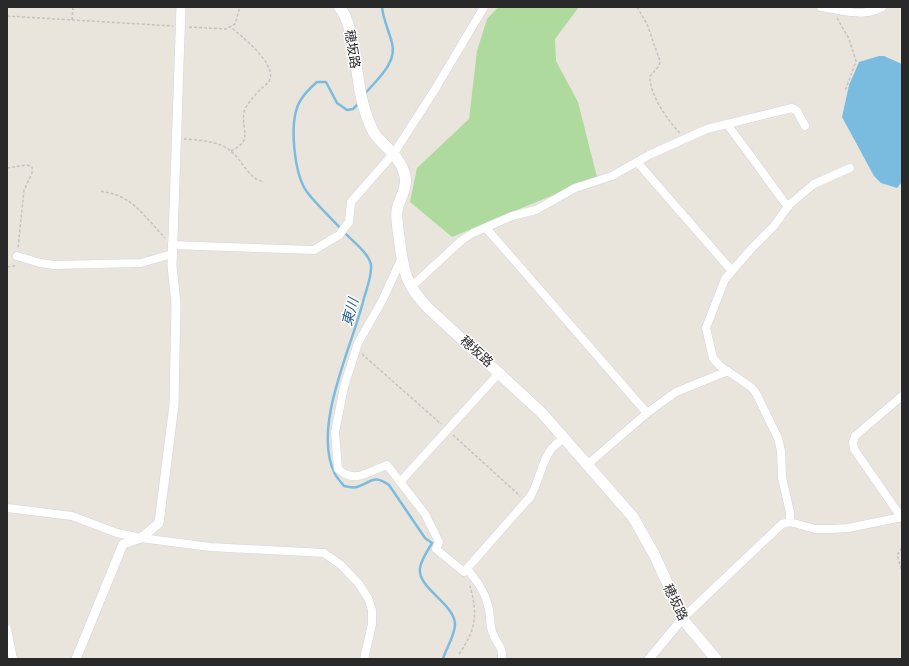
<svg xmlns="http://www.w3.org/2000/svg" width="909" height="666" font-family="Montserrat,'Noto Sans JP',sans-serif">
	<rect width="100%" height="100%" fill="#e9e5dc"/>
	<!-- green -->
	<path fill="#aeda9e" d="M498,7H579L555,39L556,61L578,102L597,177L452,237L410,202L417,168L469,119L477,51L487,19Z"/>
	<!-- water -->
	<path fill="#7abce0" d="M879,56H884L902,64V182L897,188L881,183L874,176L842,117L849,85L859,62Z"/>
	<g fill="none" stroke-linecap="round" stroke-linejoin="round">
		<!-- stream -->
		<g stroke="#7abce0" stroke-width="2.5">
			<path d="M364,95C375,81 398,63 392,43C389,31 383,19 382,7"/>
			<path d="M341,229C330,217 317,205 307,192C294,174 289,123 299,103C303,95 310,88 317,82H326L337,103L347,110L353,109L359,103"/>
			<path d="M344,232C352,241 369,253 371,265C372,275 367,288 364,298C353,345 311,427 335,474C337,478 341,482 344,486C348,487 353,488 357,487C372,482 373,474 389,485L425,538L432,543C428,550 421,560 420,568C417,588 454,603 455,624C455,636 446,648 443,659"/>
		</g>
		<defs>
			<g id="minor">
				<path d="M821,7C842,10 864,18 882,7"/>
				<path d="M727,124L788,207"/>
				<path d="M637,162L732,271"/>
				<path d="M486,228L647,413"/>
				<path d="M172,245L314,250L339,235L349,222L351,202L394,153L434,91L484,7"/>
				<path d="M17,256L40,263L54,265L141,263L172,254"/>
				<path d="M401,260L382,301L358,343L344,387L335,432L338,469C355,484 367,472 387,465L425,514L439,542L436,549L464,572L530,497C539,483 541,462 552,448C555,445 560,441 564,438"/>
				<path d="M411,287L462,240L473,233L512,216L536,210L575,188L612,176L649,155L707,129L792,108L797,111L805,126"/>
				<path d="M587,465L647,413L676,392L728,371"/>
				<path d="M400,482L500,372"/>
				<path d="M7,508L72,516L117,533L141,538L210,547L324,553L341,565L359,584L368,598L372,610V624L364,659"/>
				<path d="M901,517L854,449L853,442L855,436L902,396"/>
				<path d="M790,522V512L782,478L781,451L778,438L756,393L751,387L720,366L713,358L706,328L725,279L752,248L774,226L789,205L814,184L850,168"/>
				<path d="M467,569C476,580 485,591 488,606C491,615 489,625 493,634C497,645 503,646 502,659"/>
				<path d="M683,618L782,524L790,522L815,529H832L848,528L902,517"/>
				<path d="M7,629L13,659"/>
			</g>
			<g id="tertiary">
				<path d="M76,659L123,544L141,538L159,523L174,405L176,303L172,266L181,7"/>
				<path d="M649,659L683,618"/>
			</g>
			<path id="secondary" d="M339,7C354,21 356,77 362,100C365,112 369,127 377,137C387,148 399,157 404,172C409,186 400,197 397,210C396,219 398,228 399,237C403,270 405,284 428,308L542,413L633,517L654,554L685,622L716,659"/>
		</defs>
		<!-- minor casing -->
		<use href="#minor" stroke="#d2d3e0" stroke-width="9"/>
		<!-- tertiary casing -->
		<use href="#tertiary" stroke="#d2d3e0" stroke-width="10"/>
		<!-- secondary casing -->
		<use href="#secondary" stroke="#d2d3e0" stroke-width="12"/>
		<!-- path -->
		<g stroke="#c3c3c3" stroke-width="1.5" stroke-dasharray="3 2" stroke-linecap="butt">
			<path d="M637,7L647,24L660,61L659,66L650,76C649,94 668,121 680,133"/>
			<path d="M7,16L173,26"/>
			<path d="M837,18L849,39L856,61L845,91"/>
			<path d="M72,20L73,7"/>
			<path d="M189,27L226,29L235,24L240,7"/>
			<path d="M184,139C199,140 220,141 232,152C243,162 249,179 264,182"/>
			<path d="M231,151C254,139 241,133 244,112C246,104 256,94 262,88C265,85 269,83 270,79C275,62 242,37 231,27"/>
			<path d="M7,168L27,165L32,167V173L24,190L18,248"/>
			<path d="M101,191C107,193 113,193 119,196C138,204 151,224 165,238"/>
			<path d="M7,267L14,266L15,264"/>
			<path d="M362,354L441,424"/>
			<path d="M453,435L520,496"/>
			<path d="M902,548L897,555L902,571"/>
			<path d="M459,654C476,630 478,614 470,586"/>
		</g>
		<!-- minor -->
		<use href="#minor" stroke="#fff" stroke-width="8"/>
		<!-- tertiary -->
		<use href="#tertiary" stroke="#fff" stroke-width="9"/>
		<!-- secondary -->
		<use href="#secondary" stroke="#fff" stroke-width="11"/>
	</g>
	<g text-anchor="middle" stroke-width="3" stroke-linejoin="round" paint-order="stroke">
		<!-- street labels -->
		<g font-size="13" fill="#292929" stroke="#fff">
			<text transform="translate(353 49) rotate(81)" y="5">穂坂路</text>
			<text transform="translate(477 351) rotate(42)" y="5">穂坂路</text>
			<text transform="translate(676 602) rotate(64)" y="5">穂坂路</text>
		</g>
		<!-- water labels -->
		<g font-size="14" font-style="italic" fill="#1c5a8a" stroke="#fff">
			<text transform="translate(350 312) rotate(-75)" y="5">東川</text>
		</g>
	</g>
	<!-- border -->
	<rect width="909" height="666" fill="none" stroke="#292929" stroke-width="16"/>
</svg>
